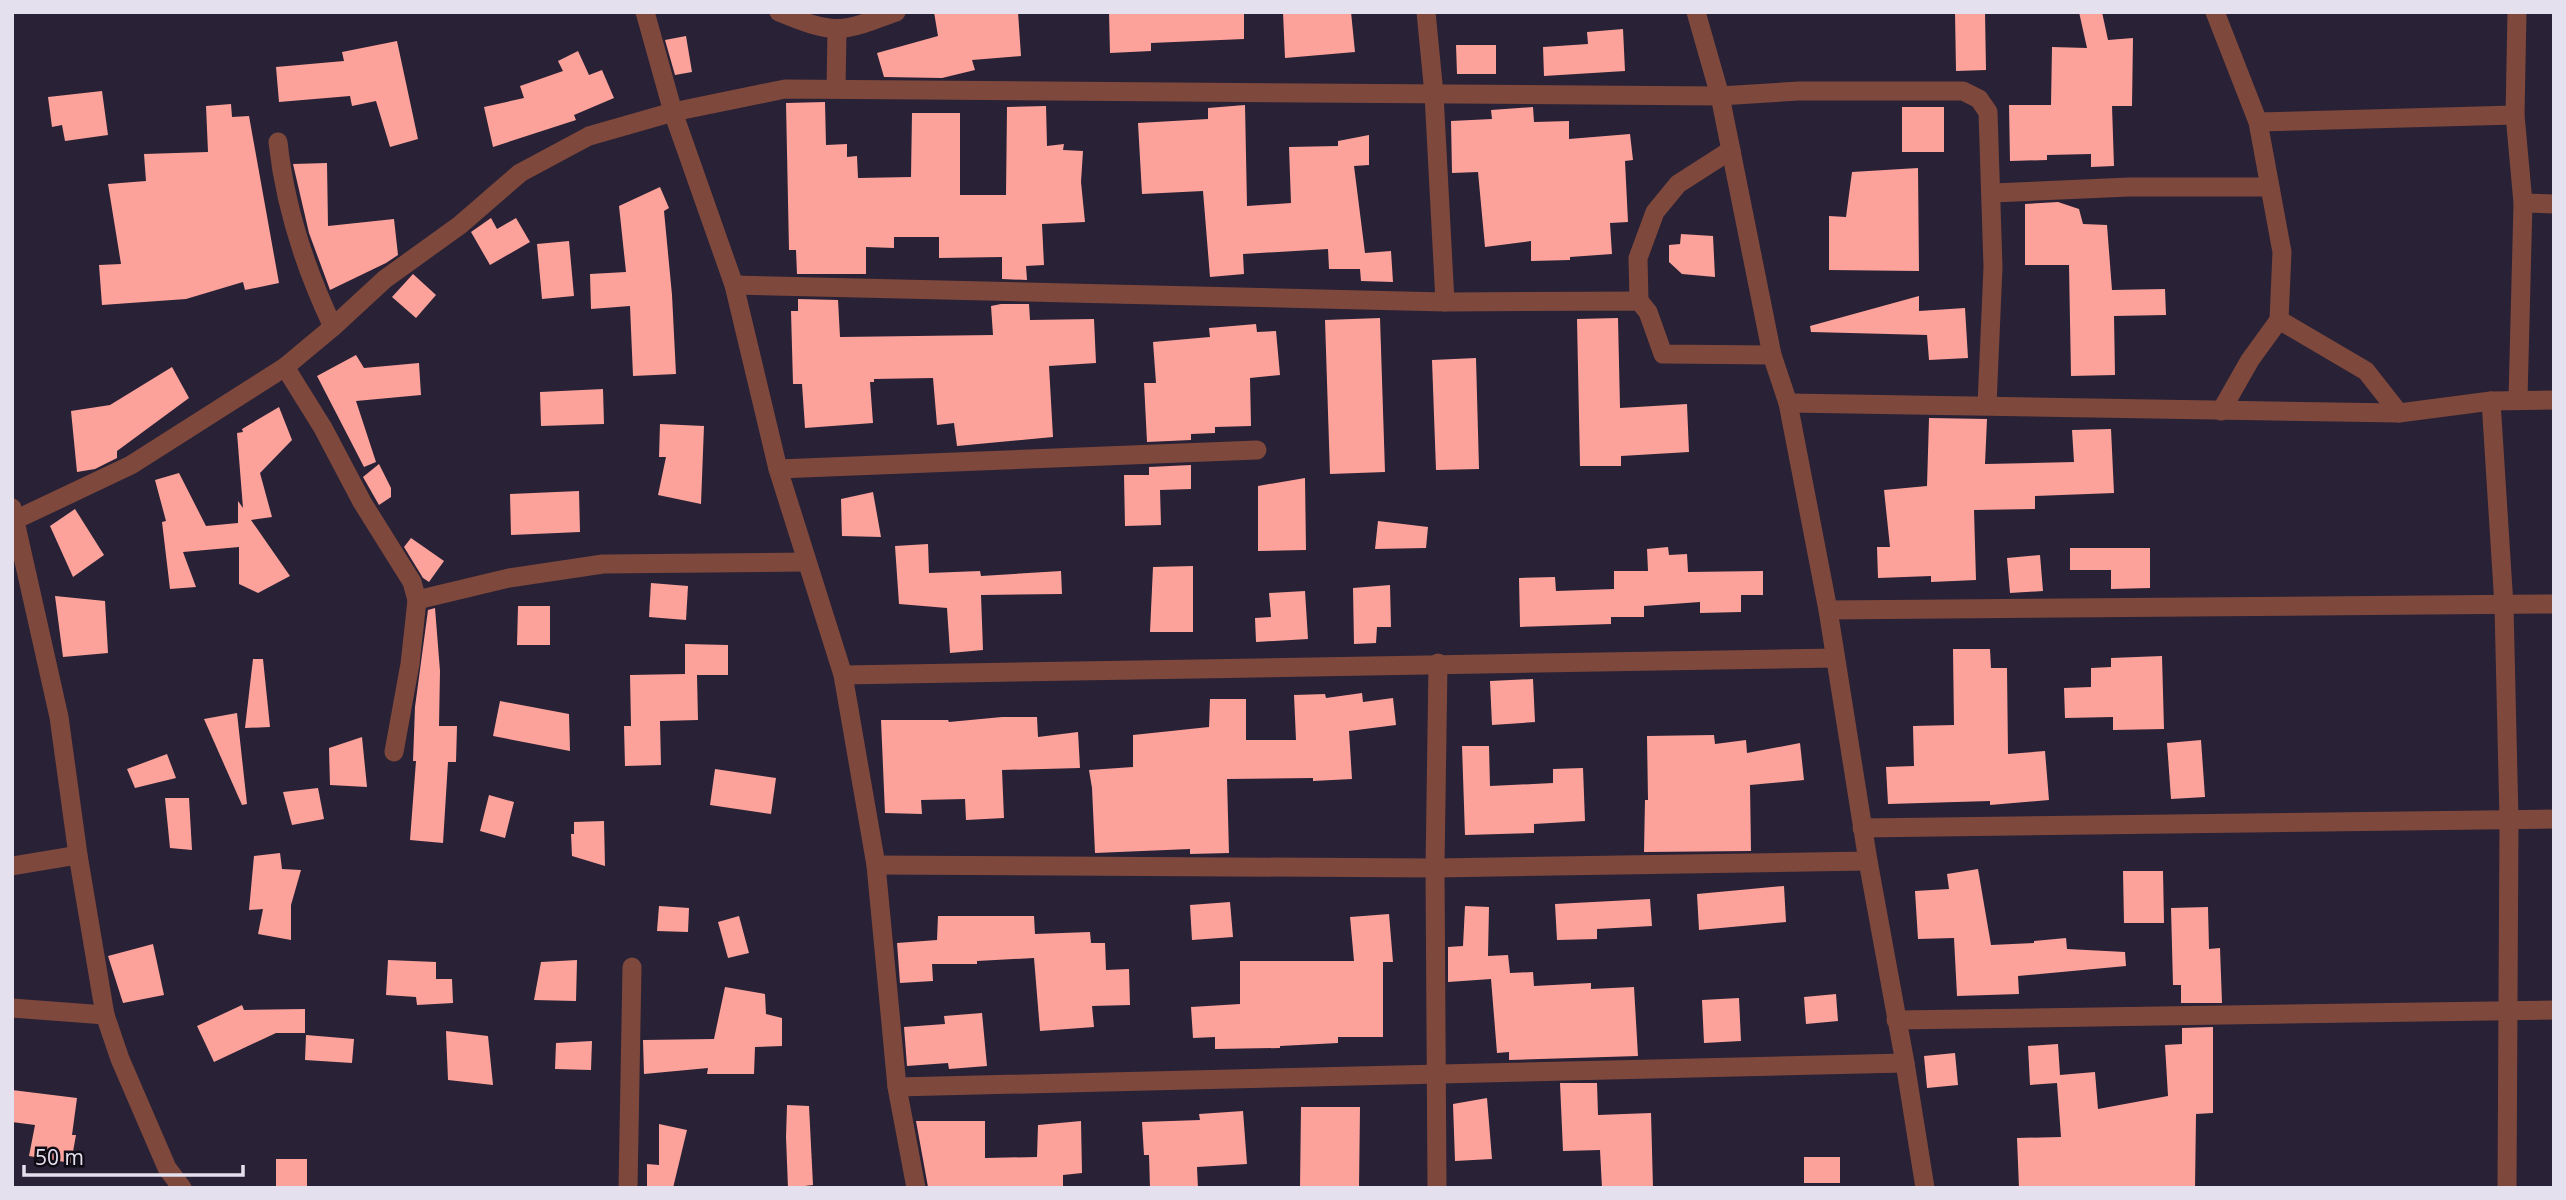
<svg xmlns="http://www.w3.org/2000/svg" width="2566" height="1200" font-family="'Open Sans',sans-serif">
	<rect width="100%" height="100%" fill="#292135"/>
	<!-- building -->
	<g fill="#fca29b">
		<path d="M934,12H1018L1021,56L972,60L975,70L942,78L884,77L877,53L938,36Z"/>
		<path d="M1109,12H1244V39L1151,43V51L1110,53Z"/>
		<path d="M1283,12H1351L1355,52L1285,58Z"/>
		<path d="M1955,12H1985L1986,70L1956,71Z"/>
		<path d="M2079,12H2102L2108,40L2133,38L2132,106H2112L2114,166L2091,167V154L2047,155V160L2010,161L2009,105H2051L2052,47L2087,48Z"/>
		<path d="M1623,29L1625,71L1544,76L1543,47L1588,44L1587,32Z"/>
		<path d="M686,36L692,72L675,75L665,40Z"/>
		<path d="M397,41L418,139L390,147L376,101L352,106L350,96L279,102L276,67L344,61L342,52Z"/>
		<path d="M1456,45H1496V74H1457Z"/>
		<path d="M578,51L589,75L602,70L614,98L574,115L576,120L493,147L484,107L524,98L520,86L563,71L558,61Z"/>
		<path d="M102,91L108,135L65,141L62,125L52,127L48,97Z"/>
		<path d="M825,102L826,145L847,144V157L857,156L858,178L911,177L912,113H960V195H1006L1007,107L1046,106L1047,146L1064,144L1063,150L1083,151L1081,182L1085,222L1042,224L1044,265L1026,266L1027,280L1002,279V257L939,258V237H894V248L866,247V274H797L796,250H789L786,103Z"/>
		<path d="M231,104L232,117L249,116L279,283L245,290L243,282L186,299L102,305L99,265L121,264L108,184L146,181L144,154L208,152L206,106Z"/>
		<path d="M1245,105L1247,206L1291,203L1289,147L1338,146V141L1369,135V165L1354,166L1365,253L1391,251L1393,282L1361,281L1360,269H1329L1328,249L1243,254L1244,274L1210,277L1203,191L1142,194L1138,123L1208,119V108Z"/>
		<path d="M1533,107L1534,122L1569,121V139L1630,134L1633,160L1625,161L1628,222L1610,223L1612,254L1570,257V260L1531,261V241L1485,247L1478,172L1452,173L1451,121L1492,119L1491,110Z"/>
		<rect x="1902" y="107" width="42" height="45"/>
		<path d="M327,163L328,226L394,219L398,255L386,263L330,290L309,233L293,164Z"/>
		<path d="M1918,168L1919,271L1829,270V216L1846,217L1852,172Z"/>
		<path d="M660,187L669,208L664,211L672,295L676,374L633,376L630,306L591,309L590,274L626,272L619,206Z"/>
		<path d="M2058,202L2079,209L2083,224L2107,225L2112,290L2165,289L2166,315L2114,316L2115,375L2071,376L2069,265H2025V204Z"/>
		<path d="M491,218L497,229L516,218L530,242L490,265L471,232Z"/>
		<path d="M1681,234L1713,236L1715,277L1682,274L1669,262V245L1680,244Z"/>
		<path d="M569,241L574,296L542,299L537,244Z"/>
		<path d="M413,274L436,295L416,318L392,297Z"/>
		<path d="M1919,296V311L1965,308L1968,358L1929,360L1927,335L1811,332L1810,326Z"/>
		<path d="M798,299L838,300L840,337L993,335L991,306L1001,304H1029L1030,320L1094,319L1096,363L1049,366L1053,437L957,446L954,423L937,425L933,378L874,379V382H870L873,423L805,428L802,384H793L791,311H798Z"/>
		<path d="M1380,318L1385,472L1330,474L1325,320Z"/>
		<path d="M1618,318L1620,408L1687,404L1689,452L1621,456V466H1580L1577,319Z"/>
		<path d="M1256,324L1257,332L1276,331L1280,375L1250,378L1251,426L1215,427V433L1191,434V440L1147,442L1144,383H1156L1153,342L1210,337L1209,328Z"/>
		<path d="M356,355L364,368L419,363L421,395L356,401L376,462L364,467L317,376Z"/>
		<path d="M1476,358L1479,469L1436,470L1432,360Z"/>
		<path d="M172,367L189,398L117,451V458L95,469L77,472L71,411L110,405Z"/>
		<path d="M603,389L604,424L541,426L540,392Z"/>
		<path d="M279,407L292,440L260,473L272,517L251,520L290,576L258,593L239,584V547L183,552L196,587L170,589L162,522L166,521L155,480L179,473L206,526L238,523V501L243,508L237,433L243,432L242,429Z"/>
		<path d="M1929,418L1987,419L1985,464L2074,462L2072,430L2111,429L2114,493L2035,496V509L1974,510L1976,580L1931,582V576L1878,578L1877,547H1890L1884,490L1927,486Z"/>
		<path d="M660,424L704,426L701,504L658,495L666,457H659Z"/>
		<path d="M379,464L391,488V497L379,505L363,477Z"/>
		<path d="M1191,465V489L1160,490L1161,525L1125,526L1124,475H1149V467Z"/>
		<path d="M1305,478L1306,550L1258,551V486Z"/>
		<path d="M579,491L580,532L511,535L510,494Z"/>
		<path d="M873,492L881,537L842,536L841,499Z"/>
		<path d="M75,509L104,555L73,577L50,526Z"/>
		<path d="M1378,521L1428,527L1426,548L1375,549Z"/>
		<path d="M411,538L444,561L429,582L423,578L404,547Z"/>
		<path d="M928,544L929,573L980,571L981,576L1061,571L1062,594L981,595L983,650L950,653L947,608L899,604L895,546Z"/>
		<path d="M1668,547L1669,555L1687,554L1688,572L1763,571V595H1741V612L1700,613V602L1644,606V617H1611V624L1520,627L1519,578L1555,577L1556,591L1614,589V571H1648L1647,549Z"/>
		<path d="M2070,548H2150V588L2111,589V570H2070Z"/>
		<path d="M2040,555L2043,591L2010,593L2007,558Z"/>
		<path d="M1193,566V632H1150L1153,567Z"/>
		<path d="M651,583L688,586L686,620L649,617Z"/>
		<path d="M1390,585L1391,627H1377L1376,643L1354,644L1353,588Z"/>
		<path d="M1305,591L1308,639L1256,642L1255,618L1271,617L1269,593Z"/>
		<path d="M55,596L105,601L108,653L63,657Z"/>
		<path d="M518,606H550V645H517Z"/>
		<path d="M435,608L440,671L439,726H457L456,762H448L443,843L410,840L416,761H413L415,707L428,610Z"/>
		<path d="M685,644L728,645V675H697L698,720L660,721L661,765L625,766L624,726H631L630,675L685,674Z"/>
		<path d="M1953,649H1990L1991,668H2007L2008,754L2045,751L2049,800L1990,805V801L1888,804L1886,767L1914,766L1913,726L1954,725Z"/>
		<path d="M2162,656L2164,729L2113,730V717L2065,718L2064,688L2091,687V668L2111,667V658Z"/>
		<path d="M253,659H263L270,727L245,728Z"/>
		<path d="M1533,679L1535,722L1492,725L1490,681Z"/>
		<path d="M1362,693L1363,702L1393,698L1396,725L1349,731L1352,779L1313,781V778L1227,779L1229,853L1190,854V849L1095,853L1092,788L1089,770L1133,767V735L1209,727L1210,699H1246V740H1296L1294,695L1325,694L1326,698Z"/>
		<path d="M500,701L569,714L570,751L493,736Z"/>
		<path d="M237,713L247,804L242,805L204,719Z"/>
		<path d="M1002,717H1037L1038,737L1078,732L1080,768L1002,770L1004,818L966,820L965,799L921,800L922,814L885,813L881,720H948L949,722Z"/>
		<path d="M1714,735L1715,744L1746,740L1747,753L1800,743L1804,780L1750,785L1751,851L1644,852L1645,800H1648L1647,736Z"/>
		<path d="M362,737L367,787L330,785L329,748Z"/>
		<path d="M2201,740L2205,797L2171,799L2167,743Z"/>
		<path d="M1462,746H1489L1490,786L1553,783V769L1583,768L1585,821L1534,824V833L1465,835Z"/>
		<path d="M167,754L176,778L135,788L127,769Z"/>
		<path d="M715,769L776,778L771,814L710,805Z"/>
		<path d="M318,788L324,819L292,825L283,792Z"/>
		<path d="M489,795L514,802L505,838L480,831Z"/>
		<path d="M165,798H189L192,850L170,848Z"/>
		<path d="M604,821L605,866L572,856L571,834H574V822Z"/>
		<path d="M280,853L282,869L301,870L291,905V940L258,934L263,909L249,910L254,856Z"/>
		<path d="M1978,869L1991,945L2034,943V941L2066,938L2067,949L2125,952L2126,966L2018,976L2019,994L1957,996L1954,938L1918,939L1915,891L1949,889L1947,874Z"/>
		<path d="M2123,871H2163L2164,923H2124Z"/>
		<path d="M1784,886L1786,922L1699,930L1697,894Z"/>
		<path d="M1650,899L1652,926L1597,929V939L1557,940L1555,904Z"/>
		<path d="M1230,902L1233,937L1192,940L1190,905Z"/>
		<path d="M659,906L689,908L688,932L657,931Z"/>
		<path d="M1465,906L1489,907L1488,956L1508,955L1510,973L1533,972L1534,986L1591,983V989L1634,987L1638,1056L1509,1060V1052L1497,1053L1491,979L1448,982V947L1463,946Z"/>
		<path d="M2208,907L2209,949L2220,948L2222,1003H2181V985H2173L2171,908Z"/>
		<path d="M1389,914L1393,962H1383V1037H1338V1043L1280,1046V1048L1215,1049V1037L1193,1038L1191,1007L1240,1004V961H1354L1350,917Z"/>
		<path d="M739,916L749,953L728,958L718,922Z"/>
		<path d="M938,916H1034L1035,934L1090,932L1091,943H1105L1106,970L1129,969L1130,1005L1092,1006L1094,1027L1040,1031L1034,958L977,961V964H932L933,981L900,983L897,943L937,940Z"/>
		<path d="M153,944L164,995L123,1003L108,956Z"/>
		<path d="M388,960L436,962V979H452L453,1003L417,1005L416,997L386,995Z"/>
		<path d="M577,960L576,1001L534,1000L541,962Z"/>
		<path d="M725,987L765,994L766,1014L782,1018V1046L755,1047L754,1074H707L708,1068L644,1074L643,1040L714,1039Z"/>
		<path d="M1836,994L1838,1021L1806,1024L1804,997Z"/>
		<path d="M1739,998L1741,1041L1704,1043L1702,1000Z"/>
		<path d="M242,1005L244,1010L305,1009V1033H276L214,1062L197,1026Z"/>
		<path d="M982,1013L987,1066L949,1069L948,1063L907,1066L904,1027L945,1024L944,1016Z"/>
		<path d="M2213,1027V1113L2196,1114L2195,1188H2019L2017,1138L2061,1137L2057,1083L2030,1085L2028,1046L2058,1044L2060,1075L2095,1072L2098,1109L2168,1096L2165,1045L2182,1044V1028Z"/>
		<path d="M446,1031L488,1036L493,1085L448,1080Z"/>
		<path d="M306,1035L354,1039L352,1063L305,1060Z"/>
		<path d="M592,1041L591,1070L555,1069L556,1043Z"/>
		<path d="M1955,1053L1958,1085L1927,1088L1924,1056Z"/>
		<path d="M1560,1083H1597L1598,1115L1651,1113L1653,1188H1602L1600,1150L1563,1151Z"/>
		<path d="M12,1090L77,1098L72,1135H76L71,1163L29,1156L35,1125L12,1122Z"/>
		<path d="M1487,1098L1492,1159L1455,1161L1453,1104Z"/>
		<path d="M787,1105L809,1106L813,1185L788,1188L786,1137Z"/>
		<path d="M1301,1107H1360L1359,1188H1300Z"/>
		<path d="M1243,1111L1247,1164L1197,1167L1198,1188H1150L1149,1155H1144L1142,1122L1200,1120L1199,1114Z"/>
		<path d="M916,1121H985V1158L1037,1157L1038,1125L1081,1121L1082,1173L1063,1175V1188L928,1187Z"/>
		<path d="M659,1124L687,1130L673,1188H647V1164L659,1165Z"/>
		<rect x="1804" y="1157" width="36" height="26"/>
		<rect x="276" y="1159" width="31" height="29"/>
	</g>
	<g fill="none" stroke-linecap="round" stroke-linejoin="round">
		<!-- minor -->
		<g stroke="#7e483c" stroke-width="19">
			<path d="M645,12L673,112L734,285L778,469L843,675L876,865L897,1087L916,1188"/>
			<path d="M779,12C835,35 840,33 896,12"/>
			<path d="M1426,12L1434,94L1445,302"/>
			<path d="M1696,12L1720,96L1772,355L1788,403L1828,610L1868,861L1905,1063L1925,1188"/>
			<path d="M2215,12L2258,122L2282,252L2279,320L2366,371L2399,413"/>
			<path d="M2517,12L2515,115L2523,203L2518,399"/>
			<path d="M836,89L837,30"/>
			<path d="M2258,122L2515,115"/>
			<path d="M278,142C285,207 305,268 333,327"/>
			<path d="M1992,193L2129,187H2270"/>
			<path d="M2523,203L2554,204"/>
			<path d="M734,285L1445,302L1639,301L1648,312L1663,354L1772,355"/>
			<path d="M1639,301L1638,258L1655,212L1678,184L1731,150"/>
			<path d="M285,367L323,428L362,502L412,582L417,600L414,628L410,664L394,752"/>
			<path d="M2491,401L2504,606L2509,820L2507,1188"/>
			<path d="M1788,403L2399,413L2491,401L2554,400"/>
			<path d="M2221,411L2250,360L2279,320"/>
			<path d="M778,469L1257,450"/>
			<path d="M15,520L131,465L285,367L333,327L385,279L460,225L520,173L589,136L673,112L785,89L1720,96L1799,91H1963L1979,99L1988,112L1993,267L1987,405"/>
			<path d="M417,600L509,578L603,564L807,562"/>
			<path d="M1828,610L2554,604"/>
			<path d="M843,675L1835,658"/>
			<path d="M1862,828L2554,819"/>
			<path d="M876,865L1435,868L1868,861"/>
			<path d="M12,866L78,855"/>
			<path d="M12,1008L105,1015"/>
			<path d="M1896,1020L2554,1010"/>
			<path d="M897,1087L1905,1063"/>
			<path d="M628,1188L632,967"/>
			<path d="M1437,1188L1435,868L1438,663"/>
		</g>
		<!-- tertiary -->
		<path stroke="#7e483c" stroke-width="19" d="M12,508L59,717L78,855L105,1015L120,1059L167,1168L182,1188"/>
	</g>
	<!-- border -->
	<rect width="2566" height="1200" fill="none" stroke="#e5e0ee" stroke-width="28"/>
	<!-- scale -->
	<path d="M24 1165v10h219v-10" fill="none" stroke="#e5e0ee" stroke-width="3.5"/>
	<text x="35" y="1165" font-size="21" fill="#e5e0ee" stroke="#100c16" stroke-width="5" paint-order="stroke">50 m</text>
</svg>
